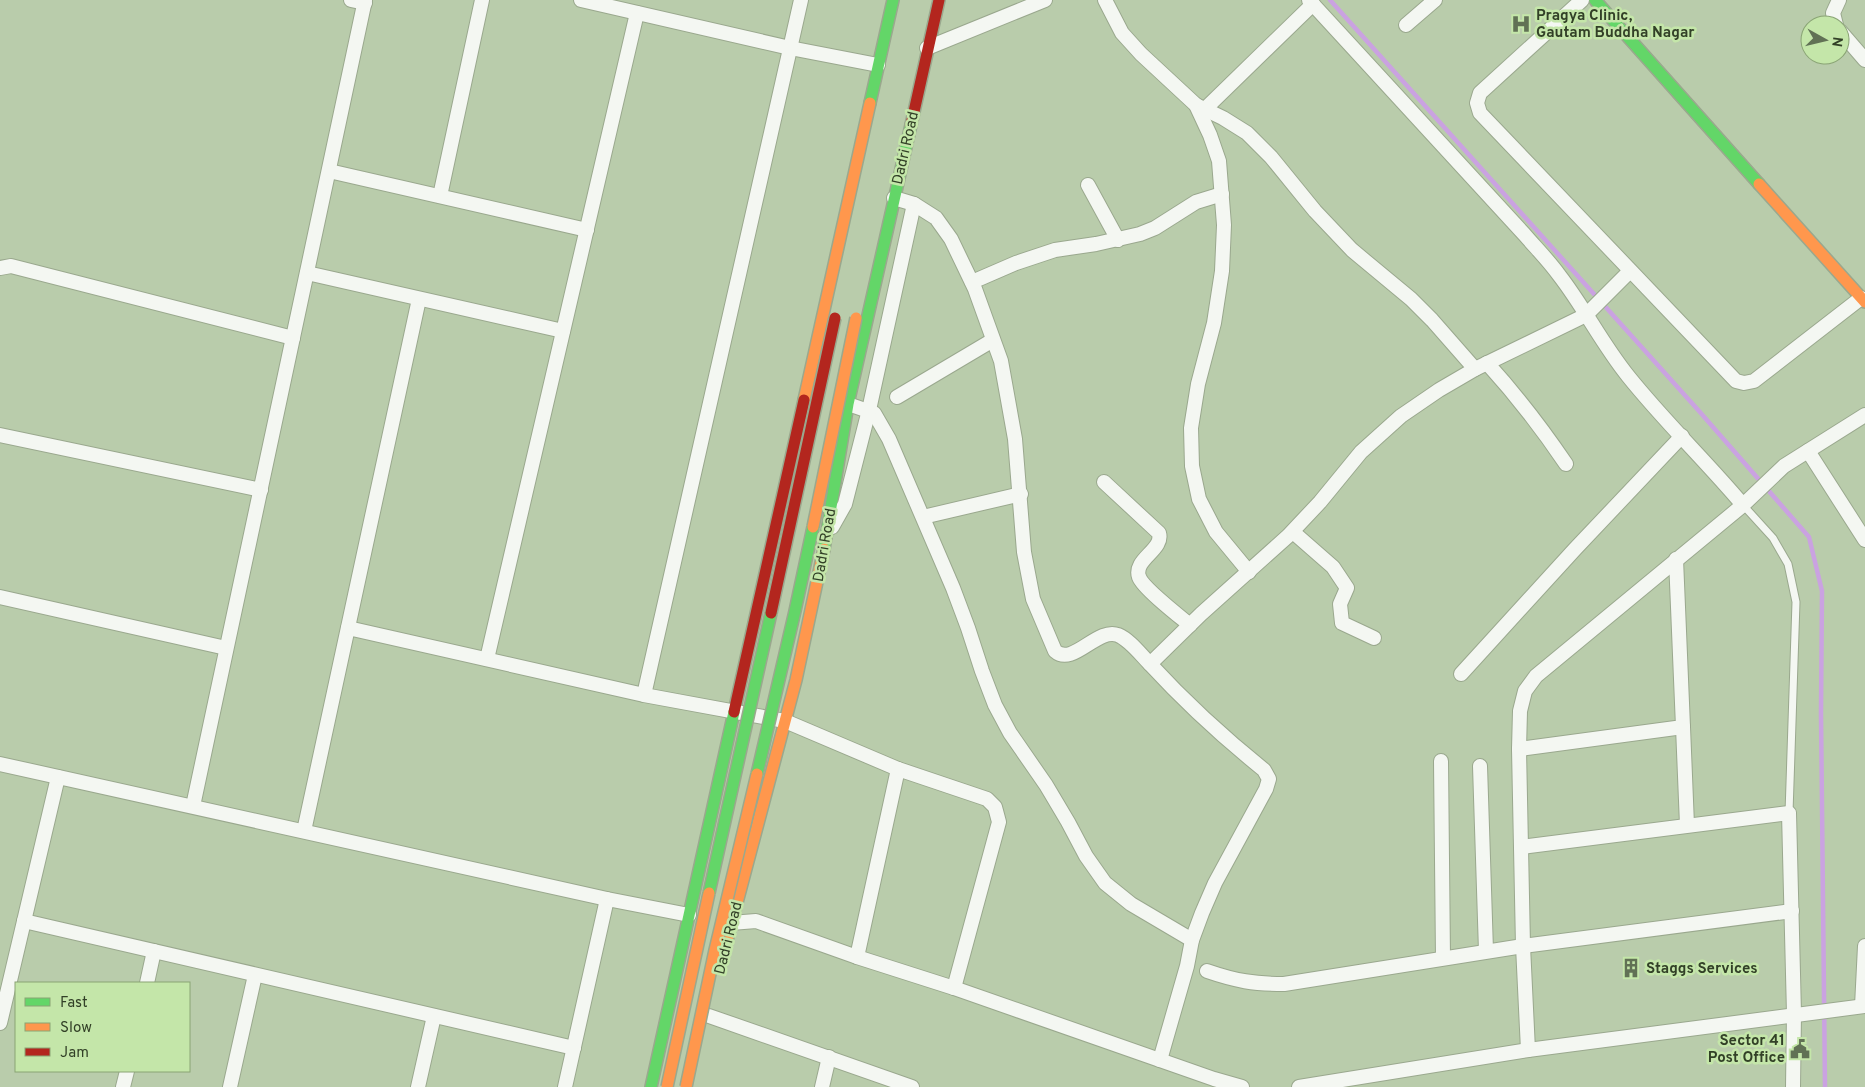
<svg xmlns="http://www.w3.org/2000/svg" width="1865" height="1087" font-family="Overpass,sans-serif">
	<rect width="100%" height="100%" fill="#b9ccab"/>
	<g fill="none" stroke-linecap="round" stroke-linejoin="round">
		<!-- stream -->
		<path stroke="#caa2e1" stroke-width="4.5" d="M1330,0L1699,411L1809,537L1822,591L1821,713L1825,1087"/>
		<defs>
			<path id="lane" d="M1743,505L1773,538L1788,564L1796,602L1789,813"/>
			<g id="street">
				<path d="M351,0L365,3"/>
				<path d="M581,0L790,48L878,65"/>
				<path d="M1105,0L1122,33L1141,54L1196,105L1210,135L1219,161L1224,225L1222,271L1214,323L1198,384L1191,428L1192,466L1199,499L1216,532L1249,572"/>
				<path d="M1309,0L1524,234C1536,248 1549,261 1559,275C1584,307 1602,344 1628,376C1664,421 1706,461 1743,505"/>
				<path d="M1582,0L1480,93L1477,103L1480,113L1736,381L1744,383L1754,381L1861,298"/>
				<path d="M1406,25L1435,0"/>
				<path d="M1836,25L1833,13L1839,0"/>
				<path d="M1840,31L1865,60"/>
				<path d="M927,48L1045,0"/>
				<path d="M1196,105L1223,118L1247,133L1271,157L1315,211L1352,250L1411,299L1432,320L1475,369"/>
				<path d="M1205,109L1313,4"/>
				<path d="M329,171L587,230"/>
				<path d="M1088,185L1118,240"/>
				<path d="M440,196L482,0"/>
				<path d="M894,198L914,204L936,218L951,239L975,289L1001,361L1015,439L1024,552L1033,599L1055,651C1073,667 1097,627 1118,635C1130,640 1141,655 1150,664L1201,614L1288,536L1320,502L1361,452L1401,416L1439,390L1475,369L1586,315L1630,271"/>
				<path d="M0,268L11,266L293,338"/>
				<path d="M307,273L563,331"/>
				<path d="M972,282L1016,263L1055,250L1096,244L1140,234L1155,228L1196,202L1222,194"/>
				<path d="M1487,363C1517,396 1541,427 1566,464"/>
				<path d="M897,397L993,340"/>
				<path d="M848,404L874,413L889,439L953,588L968,628L982,671L995,705L1010,733L1046,785L1068,822L1086,856L1105,883L1131,904L1192,940"/>
				<path d="M0,435L261,490"/>
				<path d="M1808,451L1865,540"/>
				<path d="M1104,482L1159,533C1164,550 1133,559 1139,577C1143,588 1179,616 1190,625"/>
				<path d="M923,517L1021,494"/>
				<path d="M832,527L845,504L869,410L914,204"/>
				<path d="M1293,532L1333,567L1347,588L1340,604L1342,623L1374,638"/>
				<path d="M0,597L226,648"/>
				<path d="M348,628L644,695L785,721L898,769"/>
				<path d="M487,659L637,13"/>
				<path d="M1150,664C1185,702 1223,737 1264,770L1269,779L1266,789L1215,883L1202,913L1192,940L1187,966L1160,1060"/>
				<path d="M1461,674L1575,549L1682,436"/>
				<path d="M644,695L801,0"/>
				<path d="M1683,727L1687,825"/>
				<path d="M1519,749L1683,727L1676,559"/>
				<path d="M1441,761L1443,958"/>
				<path d="M0,764L607,899L689,915"/>
				<path d="M1480,766L1486,951"/>
				<path d="M193,806L365,0"/>
				<path d="M304,831L419,299"/>
				<path d="M1521,847L1789,813L1794,1014L1793,1087"/>
				<path d="M24,921L574,1048"/>
				<path d="M731,923L756,921L857,957L954,988L1214,1079L1242,1087"/>
				<path d="M857,957L898,769L987,799L995,807L999,822L954,988"/>
				<path d="M1207,971C1236,981 1254,984 1284,984L1523,946L1792,911"/>
				<path d="M147,983L154,951"/>
				<path d="M1862,1006L1865,946"/>
				<path d="M709,1016L912,1087"/>
				<path d="M0,1023L58,777"/>
				<path d="M1528,1050L1523,946L1519,749L1520,711L1525,691L1536,676L1743,505L1784,466L1865,415"/>
				<path d="M123,1087L127,1071"/>
				<path d="M230,1087L255,975"/>
				<path d="M418,1087L434,1016"/>
				<path d="M565,1087L607,899"/>
				<path d="M822,1087L829,1057"/>
				<path d="M1299,1087L1528,1050L1865,1006"/>
			</g>
			<g id="fast">
				<path d="M1595,0L1759,184"/>
				<path d="M870,103L893,0"/>
				<path d="M824,549L848,404L911,125"/>
				<path d="M651,1087L734,712"/>
			</g>
			<g id="slow">
				<path d="M1759,184L1865,302"/>
				<path d="M804,400L870,103"/>
				<path d="M726,944L796,680L824,549"/>
			</g>
			<g id="jam">
				<path d="M911,125L939,0"/>
				<path d="M734,712L804,400"/>
			</g>
		</defs>
		<!-- lane casing -->
		<use href="#lane" stroke="#9aa88e" stroke-width="9"/>
		<!-- street casing -->
		<use href="#street" stroke="#9aa88e" stroke-width="16"/>
		<!-- fast casing -->
		<use href="#fast" stroke="#9aa88e" stroke-width="14"/>
		<!-- slow casing -->
		<use href="#slow" stroke="#9aa88e" stroke-width="14"/>
		<!-- jam casing -->
		<use href="#jam" stroke="#9aa88e" stroke-width="14"/>
		<!-- lane -->
		<use href="#lane" stroke="#f4f7f2" stroke-width="7"/>
		<!-- street -->
		<use href="#street" stroke="#f4f7f2" stroke-width="14"/>
		<!-- fast -->
		<use href="#fast" stroke="#63d668" stroke-width="11"/>
		<!-- slow -->
		<use href="#slow" stroke="#ff974d" stroke-width="11"/>
		<!-- jam -->
		<use href="#jam" stroke="#b3261e" stroke-width="11"/>
		<defs>
			<g id="fast-bridge">
				<path d="M757,774L795,611L813,527"/>
				<path d="M709,893L771,613"/>
			</g>
			<g id="slow-bridge">
				<path d="M813,527L856,318"/>
				<path d="M667,1087L709,893"/>
				<path d="M686,1087L715,950L757,774"/>
			</g>
			<path id="jam-bridge" d="M771,613L835,318"/>
		</defs>
		<!-- fast-bridge casing -->
		<use href="#fast-bridge" stroke="#9aa88e" stroke-width="14" stroke-linecap="butt"/>
		<!-- slow-bridge casing -->
		<use href="#slow-bridge" stroke="#9aa88e" stroke-width="14" stroke-linecap="butt"/>
		<!-- jam-bridge casing -->
		<use href="#jam-bridge" stroke="#9aa88e" stroke-width="14" stroke-linecap="butt"/>
		<!-- fast-bridge -->
		<use href="#fast-bridge" stroke="#63d668" stroke-width="11"/>
		<!-- slow-bridge -->
		<use href="#slow-bridge" stroke="#ff974d" stroke-width="11"/>
		<!-- jam-bridge -->
		<use href="#jam-bridge" stroke="#b3261e" stroke-width="11"/>
	</g>
	<!-- icons -->
	<defs>
		<symbol id="hospital-bare" viewBox="-9 -9 18 18"><path d="M-5-5h3v3.5h4V-5h3V5h-3V1.5h-4V5h-3Z" fill="#617155" stroke="#c4e6a9" stroke-width="2.5" paint-order="stroke"/></symbol>
		<symbol id="building-bare" viewBox="-9 -9 18 18"><path d="M-4-6H4V6H1V3H-1V6H-4ZM-2.5-4.3h1.7v1.8h-1.7ZM.8-4.3h1.7v1.8H.8ZM-2.5-1h1.7V.8h-1.7ZM.8-1h1.7V.8H.8Z" fill="#617155" stroke="#c4e6a9" stroke-width="2.5" paint-order="stroke"/></symbol>
		<symbol id="civic-bare" viewBox="-9 -9 18 18"><path d="M-.6-6.5H3V-4.5H.6V-3L4-1V1h2V6H-6V1h2V-1L-.6-3ZM-1.2 2.5V6h2.4V2.5Z" fill="#617155" stroke="#c4e6a9" stroke-width="2.5" paint-order="stroke"/></symbol>
	</defs>
	<g fill-rule="evenodd">
		<use href="#hospital-bare" x="1507" y="10" width="28" height="28"/>
		<use href="#building-bare" x="1617" y="954" width="28" height="28"/>
		<use href="#civic-bare" x="1786" y="1035" width="28" height="28"/>
	</g>
	<g text-anchor="middle" stroke-width="5" stroke-linejoin="round" paint-order="stroke">
		<!-- poi labels -->
		<g font-size="15" font-weight="bold" fill="#324027" stroke="#c4e6a9" text-anchor="start">
			<text x="1536" y="20">Pragya Clinic,<tspan x="1536" dy="17">Gautam Buddha Nagar</tspan></text>
			<text x="1646" y="973">Staggs Services</text>
			<text x="1785" y="1045" text-anchor="end">Sector 41<tspan x="1785" dy="17">Post Office</tspan></text>
		</g>
		<!-- street labels -->
		<g font-size="15" fill="#324027" stroke="#c4e6a9">
			<text transform="translate(905 148) rotate(-77)" y="5">Dadri Road</text>
			<text transform="translate(824 545) rotate(-80)" y="5">Dadri Road</text>
			<text transform="translate(728 938) rotate(-76)" y="5">Dadri Road</text>
		</g>
	</g>
	<!-- legend -->
	<rect x="15" y="982" width="175" height="90" fill="#c4e6a9" stroke="#8aa475"/>
	<rect x="25" y="998" width="25" height="8" fill="#63d668" stroke="#8aa475"/>
	<text x="60" y="1007" font-size="15" fill="#324027">Fast</text>
	<rect x="25" y="1023" width="25" height="8" fill="#ff974d" stroke="#8aa475"/>
	<text x="60" y="1032" font-size="15" fill="#324027">Slow</text>
	<rect x="25" y="1048" width="25" height="8" fill="#b3261e" stroke="#8aa475"/>
	<text x="60" y="1057" font-size="15" fill="#324027">Jam</text>
	<!-- north arrow -->
	<g transform="translate(1825 40) rotate(98)"><circle r="24" fill="#c4e6a9" stroke="#8aa475"/>
	<path d="M0-4L9 19L0 12L-9 19Z" fill="#617155"/>
	<text y="-8" font-size="14" font-weight="bold" text-anchor="middle" fill="#324027">N</text>
	</g>
</svg>
